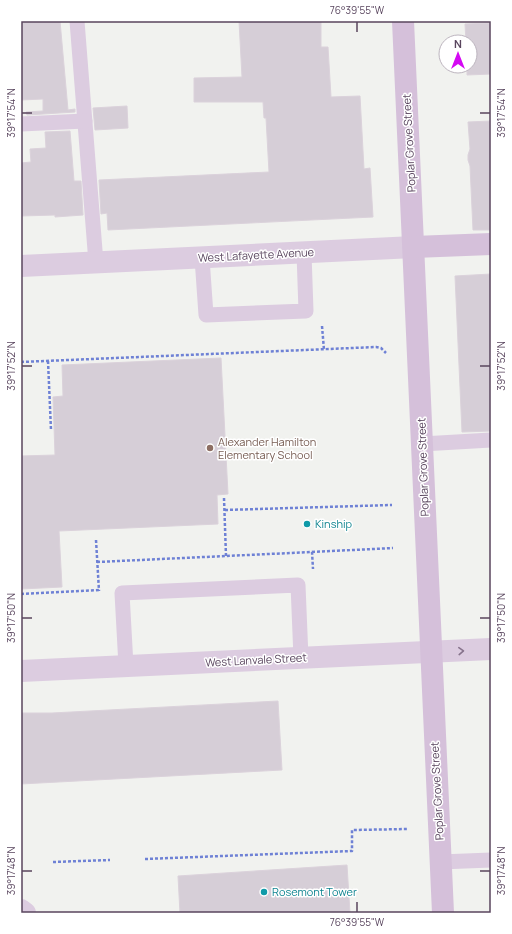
<svg xmlns="http://www.w3.org/2000/svg" width="512" height="934" font-family="Manrope,sans-serif">
	<rect width="100%" height="100%" fill="#f1f2ef"/>
	<!-- building -->
	<g fill="#d6ced7" stroke="#dbd2db">
		<path d="M21,21H60L68,110L75,109V112L27,115L26,112L43,111V99L21,100Z"/>
		<path d="M239,21H321V47H328L331,97L360,96L364,169L370,168L373,217L108,230L107,213L101,214L99,180L269,172L266,118H264L263,102H194V78L242,77Z"/>
		<path d="M491,23V74L467,75V66H470V42H466L465,24Z"/>
		<path d="M127,106L128,128L95,130L93,108Z"/>
		<path d="M491,121V230H473L470,166L468,160V155L470,149L468,122Z"/>
		<path d="M70,131L74,181H81L83,215L55,217V215L21,216V163L31,162L30,149L46,148L45,132Z"/>
		<path d="M491,274V431L462,432L455,276Z"/>
		<path d="M221,358L228,494L217,495L218,524L59,531L62,587L21,589V456L55,455L53,397L63,396L62,365Z"/>
		<path d="M278,701L282,770L21,784V713H52Z"/>
		<path d="M347,865L350,913H180L178,876Z"/>
	</g>
	<g fill="none" stroke-linecap="round" stroke-linejoin="round">
		<!-- path -->
		<g stroke="#6e81d5" stroke-width="2.5" stroke-dasharray="3 2" stroke-linecap="butt">
			<path d="M322,326L324,350"/>
			<path d="M48,361L51,430"/>
			<path d="M21,362L376,347L381,348L386,353"/>
			<path d="M224,498L226,556"/>
			<path d="M225,510L392,505"/>
			<path d="M96,540L99,591"/>
			<path d="M312,552L393,548"/>
			<path d="M97,562L312,552L313,569"/>
			<path d="M21,594L99,590"/>
			<path d="M145,859L352,851V830L408,829"/>
			<path d="M53,862L110,860"/>
		</g>
		<!-- service -->
		<g stroke="#dccce0" stroke-width="15">
			<path d="M77,21L96,263"/>
			<path d="M21,124L85,121"/>
			<path d="M202,258L206,315L306,311L304,253"/>
			<path d="M422,444L491,440"/>
			<path d="M126,666L122,593L298,585L301,658"/>
			<path d="M440,862L491,860"/>
		</g>
		<!-- minor -->
		<path stroke="#dccce0" stroke-width="22" d="M21,671L491,649"/>
		<!-- tertiary -->
		<g stroke="#dccce0" stroke-width="22">
			<path d="M21,266L414,247"/>
			<path d="M21,910L25,913"/>
		</g>
		<!-- secondary -->
		<g stroke="#d5c0da" stroke-width="22">
			<path d="M403,21L443,913"/>
			<path d="M414,247L491,244"/>
		</g>
	</g>
	<!-- one-way arrows -->
	<defs><path id="oneway-chevron" d="M-2-3.5L2.5 0L-2 3.5" fill="none" stroke-width="1.6" stroke-linecap="round" stroke-linejoin="round"/></defs>
	<use stroke="#87748c" href="#oneway-chevron" transform="translate(461 651) rotate(-3)"/>
	<!-- ticks -->
	<path fill="none" stroke="#59455e" stroke-width="1.5" d="M357,22V32M22,113H32M480,113H490M22,366H32M480,366H490M22,618H32M480,618H490M22,871H32M480,871H490M357,902V912"/>
	<!-- markers -->
	<circle fill="#8d6e63" stroke="#fff" stroke-width="1.5" cx="210" cy="448" r="4"/>
	<g fill="#0f9aa8" stroke="#fff" stroke-width="1.5">
		<circle cx="307" cy="524" r="4"/>
		<circle cx="264" cy="892" r="4"/>
	</g>
	<g text-anchor="middle" stroke-width="3" stroke-linejoin="round" paint-order="stroke">
		<!-- street labels -->
		<g font-size="11" fill="#59455e" stroke="#fff">
			<text transform="translate(409 143) rotate(-93)" y="4">Poplar Grove Street</text>
			<text transform="translate(256 255) rotate(-3)" y="4">West Lafayette Avenue</text>
			<text transform="translate(423 467) rotate(-92)" y="4">Poplar Grove Street</text>
			<text transform="translate(256 660) rotate(-3)" y="4">West Lanvale Street</text>
			<text transform="translate(437 791) rotate(-93)" y="4">Poplar Grove Street</text>
		</g>
		<!-- education labels -->
		<g font-size="11" fill="#785e54" stroke="#fff" text-anchor="start">
			<text x="218" y="446">Alexander Hamilton<tspan x="218" dy="13">Elementary School</tspan></text>
		</g>
		<!-- culture labels -->
		<g font-size="11" fill="#0d838f" stroke="#fff" text-anchor="start">
			<text x="315" y="528">Kinship</text>
			<text x="272" y="896">Rosemont Tower</text>
		</g>
	</g>
	<!-- border -->
	<rect width="512" height="934" fill="none" stroke="#ffffff" stroke-width="44"/>
	<!-- north arrow -->
	<g transform="translate(458 54)"><circle r="19" fill="#ffffff" stroke="#bdb5bf"/>
	<path d="M0-3L7 15L0 10L-7 15Z" fill="#d408f3"/>
	<text y="-6" font-size="11" font-weight="bold" text-anchor="middle" fill="#59455e">N</text>
	</g>
	<rect x="22" y="22" width="468" height="890" fill="none" stroke="#59455e" stroke-width="1.5"/>
	<g font-size="10" text-anchor="middle" fill="#59455e">
		<text x="357" y="14">76°39'55"W</text>
		<text transform="translate(11 113) rotate(-90)" y="4">39°17'54"N</text>
		<text transform="translate(501 113) rotate(-90)" y="4">39°17'54"N</text>
		<text transform="translate(11 366) rotate(-90)" y="4">39°17'52"N</text>
		<text transform="translate(501 366) rotate(-90)" y="4">39°17'52"N</text>
		<text transform="translate(11 618) rotate(-90)" y="4">39°17'50"N</text>
		<text transform="translate(501 618) rotate(-90)" y="4">39°17'50"N</text>
		<text transform="translate(11 871) rotate(-90)" y="4">39°17'48"N</text>
		<text transform="translate(501 871) rotate(-90)" y="4">39°17'48"N</text>
		<text x="357" y="926">76°39'55"W</text>
	</g>
</svg>
